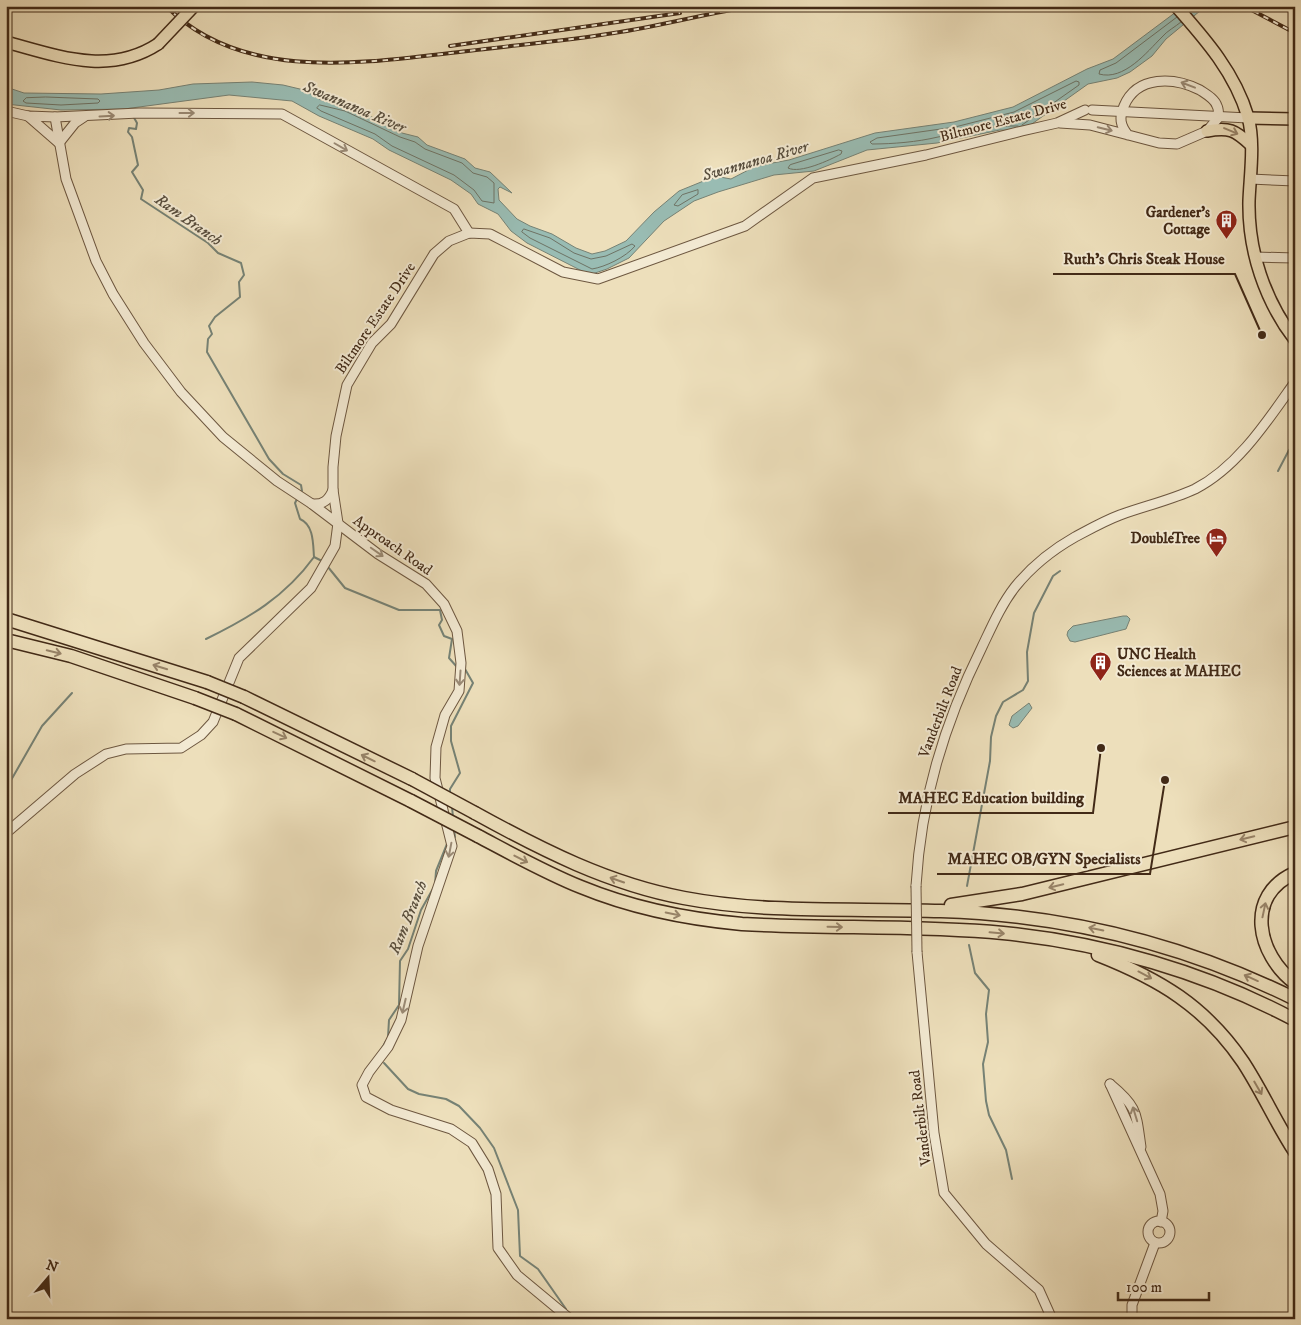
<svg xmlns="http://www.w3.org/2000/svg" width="1301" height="1325" font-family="'IM FELL DW Pica',serif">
	<rect width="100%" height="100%" fill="#eddfbb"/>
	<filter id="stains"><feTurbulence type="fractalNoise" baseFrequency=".004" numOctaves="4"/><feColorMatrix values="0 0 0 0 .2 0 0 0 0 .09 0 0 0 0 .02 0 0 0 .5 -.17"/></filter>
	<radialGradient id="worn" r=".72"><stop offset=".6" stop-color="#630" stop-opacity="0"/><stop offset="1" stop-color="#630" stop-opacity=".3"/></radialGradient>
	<!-- water -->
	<g fill="#99bcb3" stroke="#768275">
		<path d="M1184,6H1206L1166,39L1152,56L1130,72L1117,78L1088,84L1022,131L1000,130L937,143L867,150L814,171L774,175L718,192L694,201L664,221L629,258L607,269L592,274L582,271L527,243L511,231L498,214L478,204L471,194L451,180L389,150L373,139L319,116L292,101L229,95L124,109L61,110L6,104V87L24,93L101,94L159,90L193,84L252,82L283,85L304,90L321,100L347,106L394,127L402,133L418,137L427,145L465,159L475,168L490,172L512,193L500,187L498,189L499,200L517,219L530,226L552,234L576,248L592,254L605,251L626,241L654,212L679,191L706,180L720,177L731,179L756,166L789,160L875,133L954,122L1013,107L1087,69L1113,59Z"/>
		<path d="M1123,616H1127L1130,619L1126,629L1075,642L1070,641L1067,635L1068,631L1073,626Z"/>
		<path d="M1029,703L1032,708L1018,726L1013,728L1009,725L1012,716Z"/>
	</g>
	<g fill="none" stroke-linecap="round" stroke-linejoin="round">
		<!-- shore -->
		<g stroke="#6e7365" stroke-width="1">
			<path d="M1177,17L1116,63L1100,70L1099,74C1124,81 1147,52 1162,37C1167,31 1175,27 1181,22"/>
			<path d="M46,97L98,99L100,101L98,103L61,105L26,103L23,101L26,98Z"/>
			<path d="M320,105L345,111L400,137L415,142L425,149L462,163L473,173L487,177L494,183V203L482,201L474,190L454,175L392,146L375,134L321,111L317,108Z"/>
			<path d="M1018,126C990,125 965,132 938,137C917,142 893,144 872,144L870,142L877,138L955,127L1014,112L1076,81L1079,82V85L1022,125"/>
			<path d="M839,150L842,151L841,154C830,160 800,174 788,168L790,165Z"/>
			<path d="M698,190V194L678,206L674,205L682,195Z"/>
			<path d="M524,229L550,238L574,253L591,259L606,256L632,244L635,246C626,257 605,267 592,269L530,238L522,232Z"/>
		</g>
		<!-- stream -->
		<g stroke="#768275" stroke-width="2">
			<path d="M133,116L137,123L136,129L129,128L128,132L132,137L138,165L132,172L143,190L141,199L208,243L218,253L241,263L244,275L239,282L240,297L215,317L209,326L212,334L208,339L207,352L269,459L283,474L301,485L302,491"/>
			<path d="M1278,471L1289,450L1295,447"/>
			<path d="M297,499L295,503L300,519C314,525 313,544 314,557"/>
			<path d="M314,557L322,561"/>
			<path d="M328,567L345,588L399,610H440L442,620L439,625L444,636L452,639L449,658L457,667"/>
			<path d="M206,639C249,618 285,597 314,557"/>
			<path d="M6,789L42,726L72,693"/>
			<path d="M450,794V789L460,773L451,741V726L473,683L465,669"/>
			<path d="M452,807L453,817"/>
			<path d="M454,829L455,837"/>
			<path d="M967,886L990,761L991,737L996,716L1003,702L1023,690L1028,681L1027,652L1034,613L1053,576L1060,571"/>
			<path d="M969,945L975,973L989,990L986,1014L988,1042L983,1064L986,1101L989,1115L1006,1150L1012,1179"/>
			<path d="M388,1037L389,1020L399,1005L400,961L408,949L421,910L435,885L436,871L447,844"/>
			<path d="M381,1050L386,1041"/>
			<path d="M384,1063L408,1089L419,1094L446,1099L459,1106L480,1128L494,1148L518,1210L520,1256L538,1269L566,1309"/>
			<path d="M560,1319L561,1318"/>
		</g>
		<defs>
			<g id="minor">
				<path d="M1092,110L1248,118"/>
				<path d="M6,111L28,116L55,117L139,113L282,114L454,209L469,233"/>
				<path d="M28,116L59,143L75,123L84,117"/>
				<path d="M55,117L66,179L96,261L113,294L144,343L181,392L223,437L277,481L312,504L378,554L426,584L444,604L457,631L461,663L459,691L445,715L436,747L435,778L452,846L418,946L401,1020L388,1047L369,1072L362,1085L366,1097L391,1110L451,1129L472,1143L488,1169L496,1194L498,1248L517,1275L570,1319"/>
				<path d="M1060,123L1090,125L1159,143L1177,144L1207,131L1219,117C1218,114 1219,109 1217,106C1215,99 1206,94 1200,90C1174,77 1137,75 1124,106C1119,118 1120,125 1128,135"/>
				<path d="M1250,179L1295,181"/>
				<path d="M1255,257L1295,258"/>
				<path d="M312,504C323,505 329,500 333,490"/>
				<path d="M6,833L75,774L106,754L126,749L181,748L201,735L213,722L239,658L311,588L335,546L338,523L333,490V467L336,436L347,385L372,343L391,324L434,254L449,241L469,233L490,234L563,272L598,279L745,226L813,178L926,155L1022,131L1057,123L1085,110"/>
				<path d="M916,886C921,800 944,724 982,647C992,626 1001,605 1015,587C1032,566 1052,550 1075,537C1090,529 1104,521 1120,515C1145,506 1171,500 1195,489C1238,467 1268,420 1295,382"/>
				<path d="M917,952L934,1133L944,1193L986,1244L1039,1290L1052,1319"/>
				<path d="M1110,1084L1160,1194L1163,1211L1161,1222"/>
				<path d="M1110,1084C1138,1107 1136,1113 1141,1147"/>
				<circle cx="1159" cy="1232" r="11"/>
				<path d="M1132,1319V1305L1155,1243"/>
			</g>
			<g id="major">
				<path d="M1176,6C1206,40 1235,73 1248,117C1255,143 1250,175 1249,201C1248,251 1265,301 1295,340"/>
				<path d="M6,42C58,56 109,76 158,44"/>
				<path d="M1248,118L1295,119"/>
				<path d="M1207,131C1229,127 1235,130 1251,145"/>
			</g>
			<g id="highway">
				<path d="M6,619L207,682"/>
				<path d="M6,640L71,656L195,698"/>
				<path d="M244,697L412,779"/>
				<path d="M236,714L411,801"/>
				<path d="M475,813C542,850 609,884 684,898C768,914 856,908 941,911C1065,915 1184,944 1295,999"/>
				<path d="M478,836C512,854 546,873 581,887C632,908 687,919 742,924C828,929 916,925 1003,933C1104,943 1205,972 1295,1020"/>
				<path d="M1295,873C1244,895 1257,955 1295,983"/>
				<path d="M951,905L1022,894L1295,827"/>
				<path d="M1098,955C1159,979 1205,1006 1243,1062C1262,1091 1276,1123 1295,1152"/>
			</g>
		</defs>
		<!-- minor casing -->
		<use href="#minor" stroke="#6d5740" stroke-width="11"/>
		<!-- major casing -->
		<use href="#major" stroke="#422a17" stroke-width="14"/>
		<!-- highway casing -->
		<use href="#highway" stroke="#422a17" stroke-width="15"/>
		<!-- minor -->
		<use href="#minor" stroke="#f3ead3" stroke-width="9"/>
		<!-- major -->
		<use href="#major" stroke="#eddfbb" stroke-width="11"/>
		<!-- highway -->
		<use href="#highway" stroke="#eddfbb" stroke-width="12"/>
		<defs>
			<g id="rail">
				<path d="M166,6C244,85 369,62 468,51C516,45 566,41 614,33C661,26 707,13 755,6"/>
				<path d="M1244,6L1295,33"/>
				<path d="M450,46L680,13"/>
			</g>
		</defs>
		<!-- rail casing -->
		<use href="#rail" stroke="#422a17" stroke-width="4"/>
		<!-- rail -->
		<use href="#rail" stroke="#f3ead3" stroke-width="2" stroke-dasharray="5.5" stroke-linecap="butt"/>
		<defs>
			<path id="minor-bridge" d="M916,886L917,952"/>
			<path id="major-bridge" d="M158,44L194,6"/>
			<g id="highway-bridge">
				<path d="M207,682L244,697"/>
				<path d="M195,698L236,714"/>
				<path d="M412,779L475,813"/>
				<path d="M411,801L478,836"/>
			</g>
		</defs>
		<!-- minor-bridge casing -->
		<use href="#minor-bridge" stroke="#6d5740" stroke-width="11" stroke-linecap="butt"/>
		<!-- major-bridge casing -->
		<use href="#major-bridge" stroke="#422a17" stroke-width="14" stroke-linecap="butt"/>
		<!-- highway-bridge casing -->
		<use href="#highway-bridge" stroke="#422a17" stroke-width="15" stroke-linecap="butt"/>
		<!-- minor-bridge -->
		<use href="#minor-bridge" stroke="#f3ead3" stroke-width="9"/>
		<!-- major-bridge -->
		<use href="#major-bridge" stroke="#eddfbb" stroke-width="11"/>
		<!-- highway-bridge -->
		<use href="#highway-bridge" stroke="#eddfbb" stroke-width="12"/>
	</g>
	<!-- one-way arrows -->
	<defs><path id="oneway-shaft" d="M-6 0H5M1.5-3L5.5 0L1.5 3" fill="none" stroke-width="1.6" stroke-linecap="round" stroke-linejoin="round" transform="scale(1.25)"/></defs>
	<g stroke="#9a8a75">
		<use href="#oneway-shaft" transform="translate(1188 85) rotate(-159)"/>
		<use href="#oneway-shaft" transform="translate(187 113)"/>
		<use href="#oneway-shaft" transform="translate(107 116) rotate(-3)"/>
		<use href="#oneway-shaft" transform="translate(1105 129) rotate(14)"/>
		<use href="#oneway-shaft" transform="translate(341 147) rotate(30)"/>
		<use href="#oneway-shaft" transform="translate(377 552) rotate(35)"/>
		<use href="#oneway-shaft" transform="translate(460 678) rotate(94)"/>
		<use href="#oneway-shaft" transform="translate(450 850) rotate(101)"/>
		<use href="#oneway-shaft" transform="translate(404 1006) rotate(103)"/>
		<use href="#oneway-shaft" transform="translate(1135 1114) rotate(-107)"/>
	</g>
	<g stroke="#988469">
		<use href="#oneway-shaft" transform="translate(1231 131) rotate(23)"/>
		<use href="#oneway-shaft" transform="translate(54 652) rotate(14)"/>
		<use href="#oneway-shaft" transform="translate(160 667) rotate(-163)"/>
		<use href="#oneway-shaft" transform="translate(280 735) rotate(25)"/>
		<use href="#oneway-shaft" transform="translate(368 758) rotate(-154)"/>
		<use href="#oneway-shaft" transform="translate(1247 838) rotate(166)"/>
		<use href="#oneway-shaft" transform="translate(521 859) rotate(27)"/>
		<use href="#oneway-shaft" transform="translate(617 880) rotate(-161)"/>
		<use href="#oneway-shaft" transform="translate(1056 886) rotate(166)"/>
		<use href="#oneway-shaft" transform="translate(1264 910) rotate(-78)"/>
		<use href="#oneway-shaft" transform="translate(673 914) rotate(12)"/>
		<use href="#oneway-shaft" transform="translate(835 927) rotate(1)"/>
		<use href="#oneway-shaft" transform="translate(1096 929) rotate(-169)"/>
		<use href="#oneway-shaft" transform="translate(997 933) rotate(5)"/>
		<use href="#oneway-shaft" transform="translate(1145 975) rotate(28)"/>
		<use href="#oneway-shaft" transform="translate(1251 978) rotate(-156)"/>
		<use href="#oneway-shaft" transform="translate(1258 1088) rotate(60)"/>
	</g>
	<!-- icons -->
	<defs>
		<symbol id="building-pin" viewBox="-11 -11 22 30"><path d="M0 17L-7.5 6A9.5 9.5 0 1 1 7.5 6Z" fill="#8f2418" stroke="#f3ead3"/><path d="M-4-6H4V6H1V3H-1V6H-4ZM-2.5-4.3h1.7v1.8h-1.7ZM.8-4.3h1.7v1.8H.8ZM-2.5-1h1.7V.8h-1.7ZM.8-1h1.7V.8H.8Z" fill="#fff"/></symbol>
		<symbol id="hotel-pin" viewBox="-11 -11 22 30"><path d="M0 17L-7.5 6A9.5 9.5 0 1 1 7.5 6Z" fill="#8f2418" stroke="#f3ead3"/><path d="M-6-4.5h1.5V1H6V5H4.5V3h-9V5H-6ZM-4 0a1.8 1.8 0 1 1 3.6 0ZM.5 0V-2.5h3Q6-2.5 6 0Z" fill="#fff"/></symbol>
	</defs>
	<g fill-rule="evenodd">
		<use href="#building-pin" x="1214" y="208" width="25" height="34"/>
		<use href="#hotel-pin" x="1204" y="526" width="25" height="34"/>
		<use href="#building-pin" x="1088" y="650" width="25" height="34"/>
	</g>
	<g text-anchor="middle" stroke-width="4" stroke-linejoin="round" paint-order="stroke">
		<!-- street labels -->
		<g font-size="15" fill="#422a17" stroke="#f3ead3">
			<text transform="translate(1003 120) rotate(-15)" y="5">Biltmore Estate Drive</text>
			<text transform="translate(375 318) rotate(-56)" y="5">Biltmore Estate Drive</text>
			<text transform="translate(393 545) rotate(35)" y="5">Approach Road</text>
			<text transform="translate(940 712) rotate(-69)" y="5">Vanderbilt Road</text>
			<text transform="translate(920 1118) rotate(-97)" y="5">Vanderbilt Road</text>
		</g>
		<!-- poi labels -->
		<g font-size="15" font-weight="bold" fill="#422a17" stroke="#f3ead3" text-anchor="end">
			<text x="1210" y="217">Gardener's<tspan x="1210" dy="17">Cottage</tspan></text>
			<text x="1200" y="543">DoubleTree</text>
			<text x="1117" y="659" text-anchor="start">UNC Health<tspan x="1117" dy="17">Sciences at MAHEC</tspan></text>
		</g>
		<!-- water labels -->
		<g font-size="16" font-style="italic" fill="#584e3e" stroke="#f3ead3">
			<text transform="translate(355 106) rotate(23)" y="6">Swannanoa River</text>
			<text transform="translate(755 160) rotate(-16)" y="6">Swannanoa River</text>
			<text transform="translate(189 219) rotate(35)" y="6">Ram Branch</text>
			<text transform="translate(407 917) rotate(-68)" y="6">Ram Branch</text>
		</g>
	</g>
	<!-- callouts -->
	<path fill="none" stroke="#422a17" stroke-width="2" d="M1262 335L1235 274H1053M1101 748L1093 813H888M1165 780L1150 874H937"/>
	<g fill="#422a17" stroke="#f3ead3" stroke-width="2">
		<circle cx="1262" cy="335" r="5"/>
		<circle cx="1101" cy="748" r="5"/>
		<circle cx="1165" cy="780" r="5"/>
	</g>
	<g font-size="16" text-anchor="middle" font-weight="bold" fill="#422a17" stroke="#f3ead3" stroke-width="4" stroke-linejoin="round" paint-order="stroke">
		<text x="1144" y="264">Ruth's Chris Steak House</text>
		<text x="991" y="803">MAHEC Education building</text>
		<text x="1044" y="864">MAHEC OB/GYN Specialists</text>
	</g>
	<!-- margin -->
	<rect width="1301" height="1325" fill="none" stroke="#eddfbb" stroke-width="25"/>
	<rect x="8" y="8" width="1286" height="1310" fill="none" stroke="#422a17" stroke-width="2.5"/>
	<rect x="12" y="12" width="1276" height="1300" fill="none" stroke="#422a17"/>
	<!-- north arrow -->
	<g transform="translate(48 1278) rotate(19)" stroke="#f3ead3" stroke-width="4" paint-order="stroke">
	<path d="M0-4L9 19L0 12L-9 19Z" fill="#422a17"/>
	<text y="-8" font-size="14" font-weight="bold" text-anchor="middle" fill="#422a17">N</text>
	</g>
	<!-- scale -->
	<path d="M1118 1292v8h91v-8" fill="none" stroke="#422a17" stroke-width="2.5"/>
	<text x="1126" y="1292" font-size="15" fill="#422a17" stroke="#f3ead3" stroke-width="4" paint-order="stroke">100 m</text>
	<rect width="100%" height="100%" filter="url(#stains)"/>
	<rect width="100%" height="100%" fill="url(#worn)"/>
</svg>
